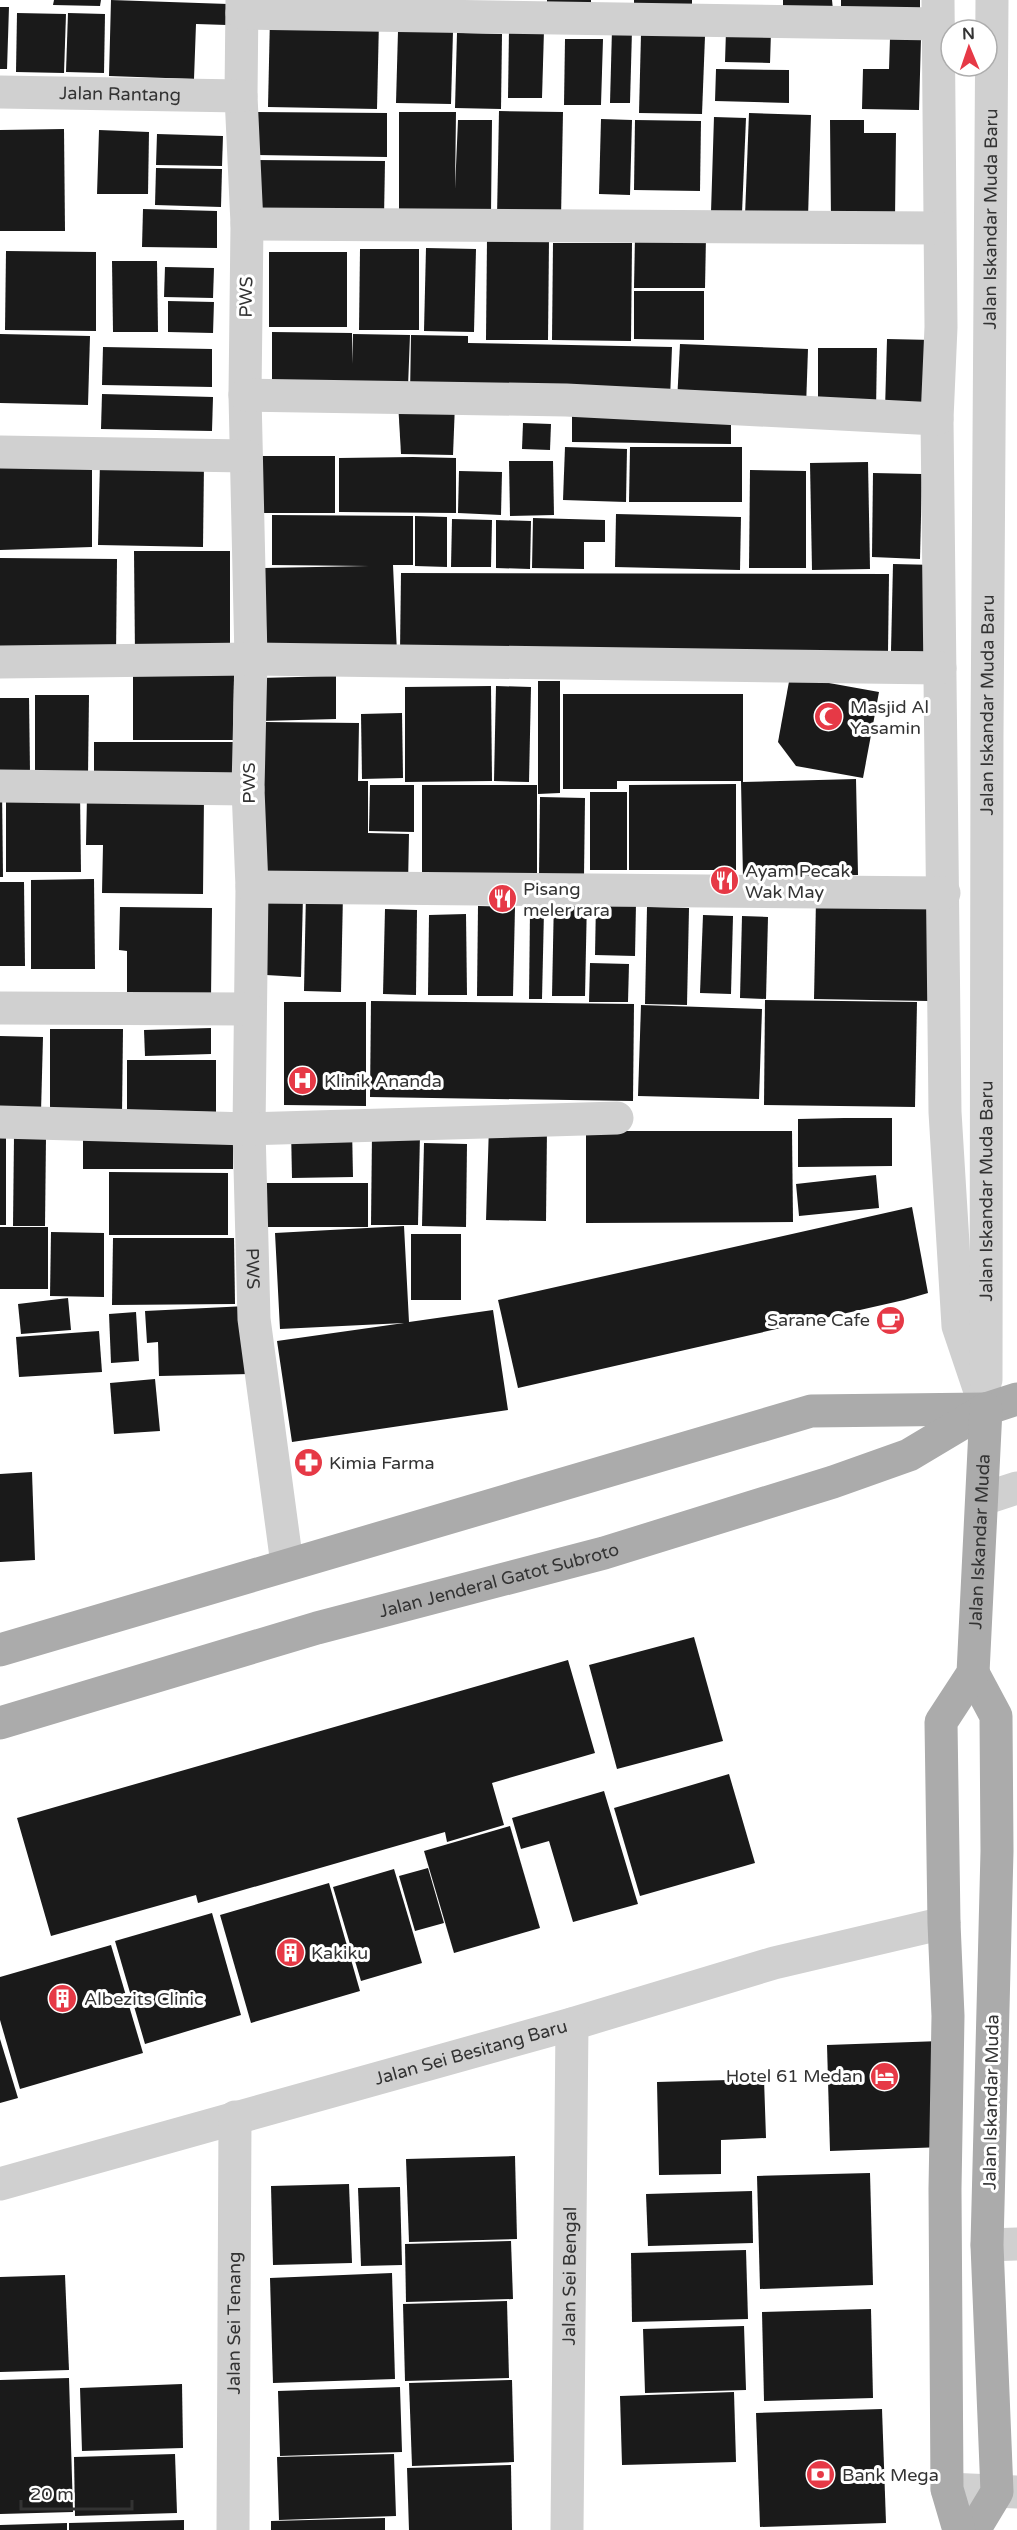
<svg xmlns="http://www.w3.org/2000/svg" width="1017" height="2530" font-family="'Varela Round',sans-serif">
	<rect width="100%" height="100%" fill="#fff"/>
	<!-- building -->
	<g fill="#1a1a1a">
		<path d="M54,0H101L100,6L53,5Z"/>
		<path d="M111,0L228,4L227,25L196,24L194,79L109,76Z"/>
		<rect x="547" y="0" width="44" height="8"/>
		<rect x="634" y="0" width="58" height="8"/>
		<path d="M783,0H832L833,10L783,11Z"/>
		<path d="M841,0H920V15L841,17Z"/>
		<path d="M0,7H9L7,69H0Z"/>
		<path d="M17,13L66,14L64,73L16,72Z"/>
		<path d="M68,13L105,14L104,73L66,72Z"/>
		<path d="M270,17L379,20L377,109L268,107Z"/>
		<path d="M509,29L544,30L542,98H508Z"/>
		<path d="M612,29L632,30L630,103H610Z"/>
		<path d="M726,30L771,31L770,63L725,62Z"/>
		<path d="M398,31H453L451,104L396,103Z"/>
		<path d="M457,33L502,34L501,109L455,108Z"/>
		<path d="M641,34L705,36L702,114L639,113Z"/>
		<path d="M890,38H921L919,110L862,109L863,69H889Z"/>
		<path d="M565,39H603L601,105H564Z"/>
		<path d="M716,69L789,70V103L715,101Z"/>
		<path d="M499,111L563,112L561,218L497,217Z"/>
		<path d="M256,112L387,113V157L256,155Z"/>
		<path d="M399,112H456L455,189L458,120H492L491,214L399,221Z"/>
		<path d="M749,113L811,115L808,218L745,216Z"/>
		<path d="M714,117L746,118L742,213L711,212Z"/>
		<path d="M601,119L632,120L630,195L599,194Z"/>
		<path d="M635,120L701,121L700,191L634,190Z"/>
		<path d="M830,120H864V133H896L895,219L831,220Z"/>
		<path d="M64,129L65,231H0V130Z"/>
		<path d="M99,130L149,132L148,194H97Z"/>
		<path d="M157,134L223,136L222,166L156,165Z"/>
		<path d="M252,160L385,161L384,218L252,217Z"/>
		<path d="M156,168L222,169L221,207L155,205Z"/>
		<path d="M143,209L217,211V248L142,247Z"/>
		<path d="M635,236H706L705,288H634Z"/>
		<path d="M487,239L549,240L548,340H486Z"/>
		<path d="M553,243H632L631,341L552,340Z"/>
		<path d="M426,248L476,249L474,332L424,331Z"/>
		<path d="M360,249H419V330H359Z"/>
		<path d="M6,251L96,252V331L5,330Z"/>
		<rect x="269" y="252" width="78" height="75"/>
		<path d="M112,261H157L158,332H113Z"/>
		<path d="M165,267L214,268L213,298L164,297Z"/>
		<path d="M634,291H704V340L634,339Z"/>
		<path d="M168,301L214,302L213,333L168,332Z"/>
		<path d="M272,332L352,333V364L353,334L410,335L408,387H272Z"/>
		<path d="M0,334L90,336L88,405L0,403Z"/>
		<path d="M411,335L468,336V343L672,347L670,400L410,395Z"/>
		<path d="M887,339L933,340L932,412L885,410Z"/>
		<path d="M680,344L808,349L806,407L677,402Z"/>
		<path d="M103,347L212,349V387L102,385Z"/>
		<path d="M818,348H877L876,411H818Z"/>
		<path d="M102,394L213,397L212,431L101,429Z"/>
		<path d="M398,402L455,404L453,455L401,454Z"/>
		<path d="M572,410L731,412V444L572,442Z"/>
		<path d="M523,423L551,424L550,450L522,449Z"/>
		<path d="M565,447L627,449L626,502L563,500Z"/>
		<path d="M630,447H742V502H629Z"/>
		<rect x="262" y="456" width="73" height="57"/>
		<path d="M413,457L456,458V513L339,512V458Z"/>
		<path d="M0,458L92,461V547L0,550Z"/>
		<path d="M509,461H553L554,515L510,516Z"/>
		<path d="M100,462L204,463L203,547L98,545Z"/>
		<path d="M868,462L870,569L812,570L810,463Z"/>
		<path d="M750,470L806,471V568H749Z"/>
		<path d="M459,471L502,472L501,515L458,513Z"/>
		<path d="M873,473L922,474L920,559L872,557Z"/>
		<path d="M616,514L741,517L740,570L615,567Z"/>
		<path d="M272,515L413,516V565H393L397,653L267,656L264,568L369,566L272,565Z"/>
		<path d="M415,516L447,517V567L415,566Z"/>
		<path d="M533,518L605,520V542H584V569L532,568Z"/>
		<path d="M452,519L492,520L491,567H451Z"/>
		<path d="M496,520L531,521L530,569L496,568Z"/>
		<path d="M134,551H230V655L135,656Z"/>
		<path d="M0,558L117,559L116,656H0Z"/>
		<path d="M893,564L936,565L934,652L891,651Z"/>
		<path d="M401,573L889,574L888,652H400Z"/>
		<path d="M133,675H234L233,740H133Z"/>
		<path d="M336,676V719L261,721L260,678Z"/>
		<path d="M790,676L879,692L863,778L796,766L778,742Z"/>
		<path d="M538,681H560V793L538,794Z"/>
		<path d="M491,686L492,781L405,782V687Z"/>
		<path d="M496,686L531,687L529,782L494,781Z"/>
		<path d="M563,694H743V782L856,779L858,875L743,878L741,781H617V789H563Z"/>
		<path d="M35,695H89L88,775H35Z"/>
		<path d="M0,698H29L30,772L0,771Z"/>
		<path d="M402,713L403,778L362,779L361,714Z"/>
		<path d="M264,722L359,723L358,781H368V833L409,834L408,885L262,883Z"/>
		<path d="M94,742H238L237,781H94Z"/>
		<path d="M736,784V870H629V785Z"/>
		<path d="M370,785H414V832L369,831Z"/>
		<path d="M422,785H537V877L422,878Z"/>
		<path d="M0,788H2L3,877H0Z"/>
		<path d="M80,792L81,872H6V793Z"/>
		<rect x="590" y="792" width="37" height="78"/>
		<path d="M87,795L204,796L203,894L102,893L103,845H86Z"/>
		<path d="M540,797L585,798L584,876L539,875Z"/>
		<path d="M94,879L95,969H31V880Z"/>
		<path d="M0,882H24L25,966H0Z"/>
		<path d="M306,892L343,893L341,992L304,991Z"/>
		<path d="M268,895L303,896L301,977L266,975Z"/>
		<path d="M554,897L587,898L585,996H552Z"/>
		<path d="M816,900L930,902L928,1001L814,999Z"/>
		<path d="M596,902L636,903L635,956L595,955Z"/>
		<path d="M478,906L515,907L513,996H477Z"/>
		<path d="M120,907L212,908L211,999H127V951L119,950Z"/>
		<path d="M647,907L689,908L687,1005L645,1004Z"/>
		<path d="M385,909L417,910L416,995L383,994Z"/>
		<path d="M530,910H544L542,999H529Z"/>
		<path d="M466,914L467,995H428L429,915Z"/>
		<path d="M703,915L733,916L731,994L700,993Z"/>
		<path d="M742,916L768,917L766,999L740,998Z"/>
		<path d="M590,963L629,964L628,1002H589Z"/>
		<path d="M765,1000L917,1002L915,1107L764,1105Z"/>
		<path d="M371,1001L634,1004L633,1101L370,1097Z"/>
		<path d="M284,1002H366V1106L284,1105Z"/>
		<path d="M641,1005L762,1009L759,1099L638,1096Z"/>
		<path d="M211,1028V1054L145,1056L144,1030Z"/>
		<path d="M50,1029H123L122,1115H50Z"/>
		<path d="M0,1036L43,1037L41,1112L0,1111Z"/>
		<path d="M127,1060H216V1112L127,1111Z"/>
		<path d="M844,1118H892V1166L798,1167V1119Z"/>
		<path d="M489,1126L547,1128L546,1221L486,1220Z"/>
		<path d="M352,1128L353,1177L292,1178L291,1129Z"/>
		<path d="M586,1131H792L793,1222L586,1223Z"/>
		<path d="M372,1134H420L418,1225H371Z"/>
		<path d="M14,1136H46L45,1226H13Z"/>
		<rect x="0" y="1137" width="6" height="88"/>
		<rect x="83" y="1138" width="150" height="31"/>
		<path d="M424,1143L467,1144L466,1227L422,1226Z"/>
		<path d="M109,1172L228,1173V1235H109Z"/>
		<path d="M876,1175L879,1208L799,1216L796,1184Z"/>
		<rect x="261" y="1183" width="107" height="44"/>
		<path d="M912,1207L928,1293L904,1300L518,1388L498,1300Z"/>
		<path d="M404,1226L409,1322L493,1310L508,1410L292,1442L277,1341L404,1323L280,1329L275,1233Z"/>
		<rect x="0" y="1227" width="48" height="62"/>
		<path d="M51,1232L104,1233V1297L50,1296Z"/>
		<rect x="411" y="1234" width="50" height="66"/>
		<path d="M113,1238H234L235,1304L112,1305Z"/>
		<path d="M68,1298L71,1330L21,1334L18,1304Z"/>
		<path d="M247,1306L250,1374L159,1376L158,1342L147,1343L145,1311Z"/>
		<path d="M136,1312L139,1361L111,1363L109,1314Z"/>
		<path d="M99,1331L102,1372L19,1377L16,1337Z"/>
		<path d="M155,1379L160,1431L114,1434L110,1383Z"/>
		<path d="M32,1472L35,1560L0,1562V1474Z"/>
		<path d="M694,1637L723,1741L617,1769L589,1665Z"/>
		<path d="M568,1660L595,1753L492,1783L504,1825L447,1842L445,1832L198,1903L196,1895L51,1936L17,1818Z"/>
		<path d="M729,1774L755,1863L640,1896L614,1808Z"/>
		<path d="M604,1791L638,1904L573,1922L549,1841L521,1849L512,1818Z"/>
		<path d="M510,1826L540,1928L454,1953L424,1851Z"/>
		<path d="M428,1868L444,1923L415,1931L399,1876Z"/>
		<path d="M394,1869L422,1963L361,1981L333,1887Z"/>
		<path d="M329,1883L360,1991L251,2023L220,1915Z"/>
		<path d="M212,1913L241,2015L145,2044L115,1941Z"/>
		<path d="M111,1945L143,2053L20,2089L0,2020V1977Z"/>
		<path d="M0,2039L18,2098L0,2103Z"/>
		<path d="M941,2041L944,2147L830,2151L827,2045Z"/>
		<path d="M764,2079L766,2138L721,2140V2174L659,2175L657,2082Z"/>
		<path d="M515,2156L517,2239L409,2242L406,2159Z"/>
		<path d="M870,2173L873,2285L760,2289L757,2176Z"/>
		<path d="M349,2184L352,2263L273,2265L271,2186Z"/>
		<path d="M400,2187L402,2265L361,2266L358,2188Z"/>
		<path d="M752,2191L753,2243L648,2246L646,2194Z"/>
		<path d="M511,2241L513,2299L406,2302L405,2244Z"/>
		<path d="M746,2250L748,2319L632,2322L631,2253Z"/>
		<path d="M392,2273L395,2379L273,2383L270,2278Z"/>
		<path d="M65,2275L69,2370L0,2372V2277Z"/>
		<path d="M507,2301L509,2378L405,2381L403,2304Z"/>
		<path d="M871,2309L873,2398L764,2401L762,2312Z"/>
		<path d="M744,2326L746,2390L645,2393L643,2329Z"/>
		<path d="M69,2378L73,2512L0,2514V2380Z"/>
		<path d="M512,2380L514,2462L412,2466L409,2383Z"/>
		<path d="M182,2384L183,2448L82,2451L80,2388Z"/>
		<path d="M400,2387L402,2452L280,2456L278,2391Z"/>
		<path d="M734,2392L736,2462L622,2465L620,2396Z"/>
		<path d="M882,2409L886,2523L760,2527L756,2413Z"/>
		<path d="M175,2454L177,2513L75,2516L74,2457Z"/>
		<path d="M394,2454L396,2516L279,2520L277,2457Z"/>
		<path d="M511,2465L512,2530H409L407,2468Z"/>
		<path d="M385,2518V2530H271V2521Z"/>
		<path d="M184,2520V2530H69V2523Z"/>
		<path d="M67,2523V2530H0V2525Z"/>
	</g>
	<g fill="none" stroke-linecap="round" stroke-linejoin="round">
		<!-- minor -->
		<g stroke="#d0d0d0" stroke-width="33">
			<path id="s1" d="M242,0L241,96L247,224L245,395L251,659L248,789L252,887L249,1129L254,1319L287,1564"/>
			<path d="M938,0L941,327L937,419L945,1112L958,1326L986,1409"/>
			<path d="M242,13L938,24"/>
			<path id="s2" d="M0,92L241,96"/>
			<path d="M247,224L939,228"/>
			<path d="M245,395L566,400L937,419"/>
			<path d="M0,452L246,456"/>
			<path d="M0,662L251,659L940,668"/>
			<path d="M0,786L248,789"/>
			<path d="M252,887L944,893"/>
			<path d="M0,1008L249,1009"/>
			<path d="M0,1122L249,1129L617,1118"/>
			<path id="s3" d="M986,1380L987,735L992,0"/>
			<path d="M983,1499L1017,1488"/>
			<path id="s4" d="M0,2184L572,2024L774,1963L944,1923"/>
			<path d="M987,2245L1017,2244"/>
			<path d="M947,2489L1017,2492"/>
			<path id="s5" d="M233,2530L235,2117"/>
			<path id="s6" d="M567,2530L572,2024"/>
		</g>
		<!-- major -->
		<g stroke="#ababab" stroke-width="33">
			<path d="M0,1650L811,1411L984,1409"/>
			<path d="M973,1673L996,1716L997,1851L987,2245L997,2492L974,2530"/>
			<path id="s7" d="M0,1723L317,1628L604,1553L833,1482L909,1455L986,1409L1017,1399"/>
			<path id="s8" d="M959,2530L947,2489L945,2189L948,2016L944,1923L941,1722L973,1673L986,1409"/>
		</g>
	</g>
	<!-- icons -->
	<defs>
		<symbol id="mosque-disc" viewBox="-11 -11 22 22"><circle r="9.5" fill="#e63946" stroke="#fff"/><path d="M3.5-4.9A6 6 0 1 0 3.5 4.9A5 5 0 1 1 3.5-4.9Z" fill="#fff"/></symbol>
		<symbol id="restaurant-disc" viewBox="-11 -11 22 22"><circle r="9.5" fill="#e63946" stroke="#fff"/><path d="M-5-6h1v4h1v-4h1v4h1v-4h1v5L-1.5 .5V6h-2V.5L-5-1ZM5-6V6H3V1.5H1.5Q1.5-4 5-6Z" fill="#fff"/></symbol>
		<symbol id="hospital-disc" viewBox="-11 -11 22 22"><circle r="9.5" fill="#e63946" stroke="#fff"/><path d="M-5-5h3v3.5h4V-5h3V5h-3V1.5h-4V5h-3Z" fill="#fff"/></symbol>
		<symbol id="cafe-disc" viewBox="-11 -11 22 22"><circle r="9.5" fill="#e63946" stroke="#fff"/><path d="M-5.5-4.5H6V0H3Q3 3.5 0 3.5H-2.5Q-5.5 3.5-5.5 0ZM3-3.2v2h1.7v-2ZM-6 4.5H4V6H-6Z" fill="#fff"/></symbol>
		<symbol id="pharmacy-disc" viewBox="-11 -11 22 22"><circle r="9.5" fill="#e63946" stroke="#fff"/><path d="M-2-6h4v4h4v4h-4v4h-4v-4h-4v-4h4Z" fill="#fff"/></symbol>
		<symbol id="building-disc" viewBox="-11 -11 22 22"><circle r="9.5" fill="#e63946" stroke="#fff"/><path d="M-4-6H4V6H1V3H-1V6H-4ZM-2.5-4.3h1.7v1.8h-1.7ZM.8-4.3h1.7v1.8H.8ZM-2.5-1h1.7V.8h-1.7ZM.8-1h1.7V.8H.8Z" fill="#fff"/></symbol>
		<symbol id="hotel-disc" viewBox="-11 -11 22 22"><circle r="9.5" fill="#e63946" stroke="#fff"/><path d="M-6-4.5h1.5V1H6V5H4.5V3h-9V5H-6ZM-4 0a1.8 1.8 0 1 1 3.6 0ZM.5 0V-2.5h3Q6-2.5 6 0Z" fill="#fff"/></symbol>
		<symbol id="bank-disc" viewBox="-11 -11 22 22"><circle r="9.5" fill="#e63946" stroke="#fff"/><path d="M-6-4H6V4H-6ZM0-2.3a2.3 2.3 0 1 0 0 4.6a2.3 2.3 0 1 0 0-4.6Z" fill="#fff"/></symbol>
	</defs>
	<g fill-rule="evenodd">
		<use href="#mosque-disc" x="812" y="700" width="33" height="33"/>
		<use href="#restaurant-disc" x="708" y="864" width="33" height="33"/>
		<use href="#restaurant-disc" x="486" y="882" width="33" height="33"/>
		<use href="#hospital-disc" x="286" y="1064" width="33" height="33"/>
		<use href="#cafe-disc" x="874" y="1304" width="33" height="33"/>
		<use href="#pharmacy-disc" x="292" y="1446" width="33" height="33"/>
		<use href="#building-disc" x="274" y="1936" width="33" height="33"/>
		<use href="#building-disc" x="46" y="1982" width="33" height="33"/>
		<use href="#hotel-disc" x="868" y="2060" width="33" height="33"/>
		<use href="#bank-disc" x="804" y="2458" width="33" height="33"/>
	</g>
	<g text-anchor="middle" stroke-width="6" stroke-linejoin="round" paint-order="stroke">
		<!-- street labels -->
		<g font-size="18" fill="#333" stroke="#fff">
			<text dy="6" stroke="none"><textPath href="#s2" startOffset="120">Jalan Rantang</textPath></text>
			<text dy="6" stroke="none"><textPath href="#s3" startOffset="1161">Jalan Iskandar Muda Baru</textPath></text>
			<text transform="translate(246 297) rotate(-89)" y="6">PWS</text>
			<text dy="6" stroke="none"><textPath href="#s3" startOffset="675">Jalan Iskandar Muda Baru</textPath></text>
			<text transform="translate(249 783) rotate(-90)" y="6">PWS</text>
			<text dy="6" stroke="none"><textPath href="#s3" startOffset="189">Jalan Iskandar Muda Baru</textPath></text>
			<text dy="6" stroke="none"><textPath href="#s1" startOffset="1269">PWS</textPath></text>
			<text dy="6" stroke="none"><textPath href="#s8" startOffset="1000">Jalan Iskandar Muda</textPath></text>
			<text dy="6" stroke="none"><textPath href="#s7" startOffset="519">Jalan Jenderal Gatot Subroto</textPath></text>
			<text dy="6" stroke="none"><textPath href="#s4" startOffset="489">Jalan Sei Besitang Baru</textPath></text>
			<text transform="translate(991 2102) rotate(-89)" y="6">Jalan Iskandar Muda</text>
			<text dy="6" stroke="none"><textPath href="#s6" startOffset="254">Jalan Sei Bengal</textPath></text>
			<text dy="6" stroke="none"><textPath href="#s5" startOffset="207">Jalan Sei Tenang</textPath></text>
		</g>
		<!-- poi labels -->
		<g font-size="18" fill="#333" stroke="#fff" text-anchor="start">
			<text x="850" y="713">Masjid Al<tspan x="850" dy="21">Yasamin</tspan></text>
			<text x="745" y="877">Ayam Pecak<tspan x="745" dy="21">Wak May</tspan></text>
			<text x="523" y="895">Pisang<tspan x="523" dy="21">meler rara</tspan></text>
			<text x="324" y="1087">Klinik Ananda</text>
			<text x="870" y="1326" text-anchor="end">Sarane Cafe</text>
			<text x="329" y="1469">Kimia Farma</text>
			<text x="311" y="1959">Kakiku</text>
			<text x="84" y="2005">Albezits Clinic</text>
			<text x="863" y="2082" text-anchor="end">Hotel 61 Medan</text>
			<text x="842" y="2481">Bank Mega</text>
		</g>
	</g>
	<!-- north arrow -->
	<g transform="translate(969 48) rotate(358)"><circle r="28" fill="#ffffff" stroke="#adadad" stroke-width="1.5"/>
	<path d="M0-4.5L10 22L0 15L-10 22Z" fill="#e63946"/>
	<text y="-9" font-size="16" font-weight="bold" text-anchor="middle" fill="#333333">N</text>
	</g>
	<!-- scale -->
	<path d="M21 2500v9h111v-9" fill="none" stroke="#333333" stroke-width="3"/>
	<text x="30" y="2500" font-size="18" fill="#333333" stroke="#ffffff" stroke-width="4.5" paint-order="stroke">20 m</text>
</svg>
